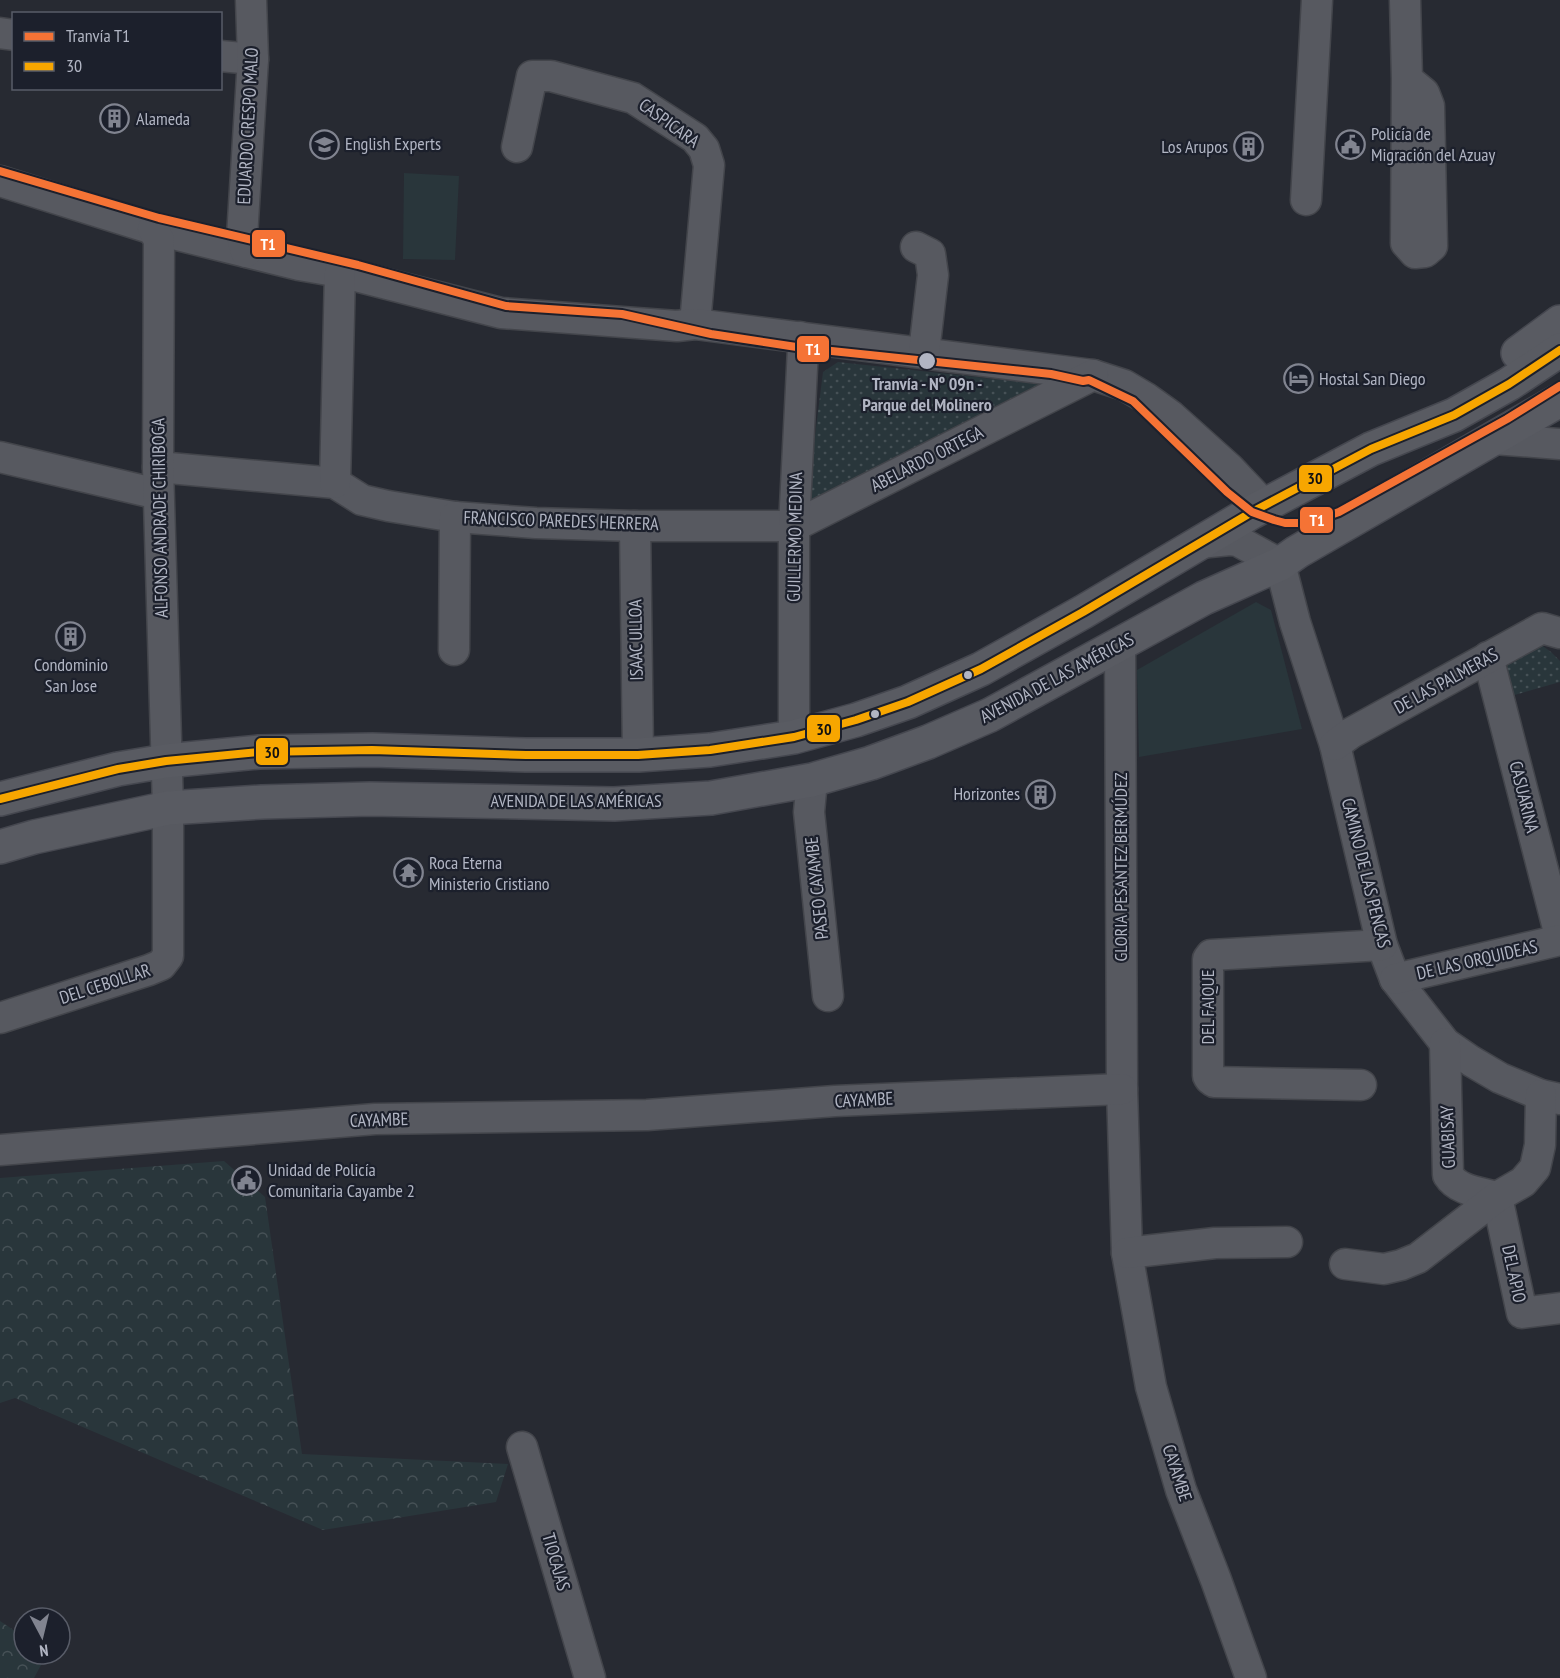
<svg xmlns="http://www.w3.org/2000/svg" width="1560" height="1678" font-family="'PT Sans Narrow',sans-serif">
	<defs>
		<pattern id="forest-crowns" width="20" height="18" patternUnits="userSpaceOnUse" patternTransform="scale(1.5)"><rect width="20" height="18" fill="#29363b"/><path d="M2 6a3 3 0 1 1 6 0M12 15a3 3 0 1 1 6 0" fill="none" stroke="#465156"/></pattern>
		<pattern id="park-dots" width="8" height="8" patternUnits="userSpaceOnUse" patternTransform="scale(1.5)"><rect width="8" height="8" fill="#29363b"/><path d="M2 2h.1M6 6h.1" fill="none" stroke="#465156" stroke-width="1.8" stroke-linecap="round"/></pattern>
	</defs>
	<rect width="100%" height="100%" fill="#272a32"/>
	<!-- grass -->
	<g fill="#29363b">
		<path d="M404,173L459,176L455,260L403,259Z"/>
		<path d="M1256,602L1271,610L1302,729L1139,757L1137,670Z"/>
	</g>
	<!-- forest -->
	<g fill="url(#forest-crowns)">
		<path d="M224,1161L265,1197L302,1454L508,1464L496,1502L323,1530L15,1398L0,1403V1178Z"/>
		<path d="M0,1621L24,1637V1654H47L34,1678H0Z"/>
	</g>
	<!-- park -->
	<g fill="url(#park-dots)">
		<path d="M838,362L1049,385L816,503L808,501V492L823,372Z"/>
		<path d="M1540,644L1551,652L1560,661V682L1511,696L1503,663Z"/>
	</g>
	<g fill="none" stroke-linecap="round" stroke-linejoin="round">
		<defs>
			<g id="minor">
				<path d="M1405,0L1407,79L1406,243L1415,253L1425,252L1432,246L1429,106L1424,93L1407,79"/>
				<path d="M0,33L14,35"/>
				<path d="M220,56L253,59"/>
				<path d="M517,147L532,76H551L633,98L695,138L704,149L709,165L695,324"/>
				<path d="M0,181L153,229L299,265L340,272L501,313L677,326L695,324L1093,375L1124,385L1146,398L1171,416L1230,469L1264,505"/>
				<path d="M1306,200L1317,0"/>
				<path d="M916,247L930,254L933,275L924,352"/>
				<path d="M246,252L242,237L253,59L251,0"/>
				<path d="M1494,439L1560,444"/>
				<path d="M0,457L158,494"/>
				<path d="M158,467L335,483L362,500L388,506L455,517L536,523L635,526H794L1093,375"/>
				<path d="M335,483L340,272"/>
				<path d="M635,526L638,755"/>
				<path d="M1199,543L1230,540L1238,541L1280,564L1295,622L1335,745L1382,945L1395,979L1445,1043L1471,1061L1500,1078L1541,1095L1560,1099"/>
				<path d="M1120,645L1122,1089L1127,1253L1151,1387L1181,1490L1216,1580L1251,1678"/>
				<path d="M454,650L455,517"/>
				<path d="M1488,657L1560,936"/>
				<path d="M794,737V526L803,348L800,337"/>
				<path d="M1335,745L1351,733L1542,628L1560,633"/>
				<path d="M812,780L809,812L828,996"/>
				<path d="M1395,979L1560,940"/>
				<path d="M0,1018L149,970L161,965L168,956V808L158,467L159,240L153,229"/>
				<path d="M1445,1043L1448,1175C1458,1191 1480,1192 1497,1197L1522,1313L1560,1308"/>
				<path d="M1361,1085L1214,1082L1210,1079L1208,1076V959L1211,955L1382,945"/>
				<path d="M0,1150L375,1119L647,1115L835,1101L1122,1089"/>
				<path d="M1127,1253L1215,1243L1287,1242"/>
				<path d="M1345,1264L1384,1269L1401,1265L1418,1258L1497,1197L1523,1182L1535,1168L1540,1145L1541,1095"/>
				<path d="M522,1447L590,1678"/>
			</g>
			<g id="major">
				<path d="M1518,353L1560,322"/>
				<path d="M0,799L118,769L166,761L259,752L372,750L526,755H638L710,750L794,737L856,720L908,702L981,669L1083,612L1252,512L1371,449L1454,415L1509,384L1560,350"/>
				<path d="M0,847L34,837L168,808L262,802L370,799L614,804L711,798L812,780L871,763L928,742L990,715L1204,598L1280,564L1297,552L1560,400"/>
			</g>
		</defs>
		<!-- minor casing -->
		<use href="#minor" stroke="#43454b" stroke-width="33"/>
		<!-- major casing -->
		<use href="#major" stroke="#45474f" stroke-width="36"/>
		<!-- minor -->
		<use href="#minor" stroke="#575960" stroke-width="30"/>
		<!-- major -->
		<use href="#major" stroke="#595b62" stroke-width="33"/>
		<defs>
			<path id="bus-1" d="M0,799L118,769L166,761L259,752L372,750L526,755H638L710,750L794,737L856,720L908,702L981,669L1083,612L1252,512L1371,449L1454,415L1509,384L1560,350"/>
		</defs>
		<!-- bus-1 casing -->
		<use href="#bus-1" stroke="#1c202c" stroke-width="12"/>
		<!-- bus-1 -->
		<use href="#bus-1" stroke="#f7a600" stroke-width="8"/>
		<defs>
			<path id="tram-1" d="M0,171L159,218L358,265L506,306L622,314L711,334L803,348L1051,374L1083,381L1089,380L1133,401L1227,492L1252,512L1274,520L1285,523H1298L1314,521L1339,512L1507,419L1560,386"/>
		</defs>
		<!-- tram-1 casing -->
		<use href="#tram-1" stroke="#1c202c" stroke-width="12"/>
		<!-- tram-1 -->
		<use href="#tram-1" stroke="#f57335" stroke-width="8"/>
	</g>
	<!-- icons -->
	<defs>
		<symbol id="building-ring" viewBox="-11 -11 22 22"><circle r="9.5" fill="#1c202c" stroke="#818490" stroke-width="1.5"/><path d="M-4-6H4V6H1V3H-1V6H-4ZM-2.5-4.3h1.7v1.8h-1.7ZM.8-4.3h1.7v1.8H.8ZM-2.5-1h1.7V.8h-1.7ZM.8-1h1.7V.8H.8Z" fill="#818490"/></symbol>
		<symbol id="school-ring" viewBox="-11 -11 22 22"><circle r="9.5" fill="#1c202c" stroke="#818490" stroke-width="1.5"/><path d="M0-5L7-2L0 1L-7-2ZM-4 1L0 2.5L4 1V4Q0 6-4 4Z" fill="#818490"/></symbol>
		<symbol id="civic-ring" viewBox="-11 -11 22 22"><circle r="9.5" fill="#1c202c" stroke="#818490" stroke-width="1.5"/><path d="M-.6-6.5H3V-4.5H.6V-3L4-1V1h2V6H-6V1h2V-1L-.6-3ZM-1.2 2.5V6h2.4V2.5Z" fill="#818490"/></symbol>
		<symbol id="hotel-ring" viewBox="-11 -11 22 22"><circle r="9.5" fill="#1c202c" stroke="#818490" stroke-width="1.5"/><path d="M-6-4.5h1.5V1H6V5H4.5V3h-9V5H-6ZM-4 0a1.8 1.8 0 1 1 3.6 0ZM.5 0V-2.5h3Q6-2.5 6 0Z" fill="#818490"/></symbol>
		<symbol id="temple-ring" viewBox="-11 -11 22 22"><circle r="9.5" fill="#1c202c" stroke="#818490" stroke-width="1.5"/><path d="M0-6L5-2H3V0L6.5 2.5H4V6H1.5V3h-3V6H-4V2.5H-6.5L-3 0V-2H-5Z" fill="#818490"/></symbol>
	</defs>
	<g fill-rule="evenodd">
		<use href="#building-ring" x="98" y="102" width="33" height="33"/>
		<use href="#school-ring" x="308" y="128" width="33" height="33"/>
		<use href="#civic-ring" x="1334" y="128" width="33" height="33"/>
		<use href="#building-ring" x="1232" y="130" width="33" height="33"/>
		<use href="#hotel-ring" x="1282" y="362" width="33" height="33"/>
		<use href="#building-ring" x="54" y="620" width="33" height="33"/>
		<use href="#building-ring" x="1024" y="778" width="33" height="33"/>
		<use href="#temple-ring" x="392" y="856" width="33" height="33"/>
		<use href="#civic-ring" x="230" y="1164" width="33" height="33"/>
	</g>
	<!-- markers -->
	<g fill="#b1b5c3" stroke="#1c202c" stroke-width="2">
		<circle cx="927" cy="361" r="9"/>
		<circle cx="968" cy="675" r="5"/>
		<circle cx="875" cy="714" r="5"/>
	</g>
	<g text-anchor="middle" stroke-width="4.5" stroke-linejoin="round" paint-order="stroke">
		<!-- poi labels -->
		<g font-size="18" fill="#b1b5c3" stroke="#1c202c" text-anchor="start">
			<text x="136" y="125">Alameda</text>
			<text x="1371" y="140">Policía de<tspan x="1371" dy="21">Migración del Azuay</tspan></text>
			<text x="345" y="150">English Experts</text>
			<text x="1228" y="153" text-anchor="end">Los Arupos</text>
			<text x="1319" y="385">Hostal San Diego</text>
			<text x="71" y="671" text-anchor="middle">Condominio<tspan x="71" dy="21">San Jose</tspan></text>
			<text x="1020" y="800" text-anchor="end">Horizontes</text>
			<text x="429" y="869">Roca Eterna<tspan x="429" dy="21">Ministerio Cristiano</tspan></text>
			<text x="268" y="1176">Unidad de Policía<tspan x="268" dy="21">Comunitaria Cayambe 2</tspan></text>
		</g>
		<!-- street labels -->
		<g font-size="18" fill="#b1b5c3" stroke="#1c202c">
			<text transform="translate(669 123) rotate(36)" y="6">CASPICARA</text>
			<text transform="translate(248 126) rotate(-87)" y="6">EDUARDO CRESPO MALO</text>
			<text transform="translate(927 459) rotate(-27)" y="6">ABELARDO ORTEGA</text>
			<text transform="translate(160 518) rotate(-91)" y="6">ALFONSO ANDRADE CHIRIBOGA</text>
			<text transform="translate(561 521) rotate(2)" y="6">FRANCISCO PAREDES HERRERA</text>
			<text transform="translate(795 537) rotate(-89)" y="6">GUILLERMO MEDINA</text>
			<text transform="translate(636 640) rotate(-91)" y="6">ISAAC ULLOA</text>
			<text transform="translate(1057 678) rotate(-28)" y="6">AVENIDA DE LAS AMÉRICAS</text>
			<text transform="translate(1446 681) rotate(-29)" y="6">DE LAS PALMERAS</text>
			<text transform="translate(1524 797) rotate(76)" y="6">CASUARINA</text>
			<text x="576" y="807">AVENIDA DE LAS AMÉRICAS</text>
			<text transform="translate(1121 867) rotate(-90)" y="6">GLORIA PESANTEZ BERMÚDEZ</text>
			<text transform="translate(1366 873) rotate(76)" y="6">CAMINO DE LAS PENCAS</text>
			<text transform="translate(817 888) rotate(-96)" y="6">PASEO CAYAMBE</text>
			<text transform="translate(1477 960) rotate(-13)" y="6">DE LAS ORQUIDEAS</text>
			<text transform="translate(105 984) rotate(-18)" y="6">DEL CEBOLLAR</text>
			<text transform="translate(1208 1007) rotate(-90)" y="6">DEL FAIQUE</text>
			<text transform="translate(864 1100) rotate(-3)" y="6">CAYAMBE</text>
			<text transform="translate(379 1120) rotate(-2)" y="6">CAYAMBE</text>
			<text transform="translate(1448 1137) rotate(-92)" y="6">GUABISAY</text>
			<text transform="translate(1514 1274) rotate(78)" y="6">DEL APIO</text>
			<text transform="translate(1177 1473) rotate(72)" y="6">CAYAMBE</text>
			<text transform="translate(556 1562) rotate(74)" y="6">TIOCAJAS</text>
		</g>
		<!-- stop labels -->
		<g font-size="18" font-weight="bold" fill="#b1b5c3" stroke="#1c202c">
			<text x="927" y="390">Tranvía - Nº 09n -<tspan x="927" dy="21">Parque del Molinero</tspan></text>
		</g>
	</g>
	<g stroke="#1c202c" stroke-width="2">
		<rect x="251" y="229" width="35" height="29" rx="6" fill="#f57335"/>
		<rect x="796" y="335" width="34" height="28" rx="6" fill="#f57335"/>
		<rect x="1298" y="464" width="35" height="29" rx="6" fill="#f7a600"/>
		<rect x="1299" y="506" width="35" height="28" rx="6" fill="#f57335"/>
		<rect x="806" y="714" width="35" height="29" rx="6" fill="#f7a600"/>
		<rect x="255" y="737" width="34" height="29" rx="6" fill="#f7a600"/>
	</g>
	<g font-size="16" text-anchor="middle" font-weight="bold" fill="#fff">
		<text x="268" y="250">T1</text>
		<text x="813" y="355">T1</text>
		<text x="1317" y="526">T1</text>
	</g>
	<g font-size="16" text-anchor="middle" font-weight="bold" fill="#111">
		<text x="1315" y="484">30</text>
		<text x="824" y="735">30</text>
		<text x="272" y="758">30</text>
	</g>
	<!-- legend -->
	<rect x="12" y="12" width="210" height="78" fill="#1c202c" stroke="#585c68" stroke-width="1.5"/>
	<rect x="24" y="32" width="30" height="9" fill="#f57335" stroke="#585c68" stroke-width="1.5"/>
	<text x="66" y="42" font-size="18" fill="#b1b5c3">Tranvía T1</text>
	<rect x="24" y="62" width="30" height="9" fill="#f7a600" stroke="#585c68" stroke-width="1.5"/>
	<text x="66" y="72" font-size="18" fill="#b1b5c3">30</text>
	<!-- north arrow -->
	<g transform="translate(42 1636) rotate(173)"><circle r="28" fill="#1c202c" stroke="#585c68" stroke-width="1.5"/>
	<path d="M0-4.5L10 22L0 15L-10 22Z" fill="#818490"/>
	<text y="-9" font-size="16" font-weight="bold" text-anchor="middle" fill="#b1b5c3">N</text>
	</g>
</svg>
